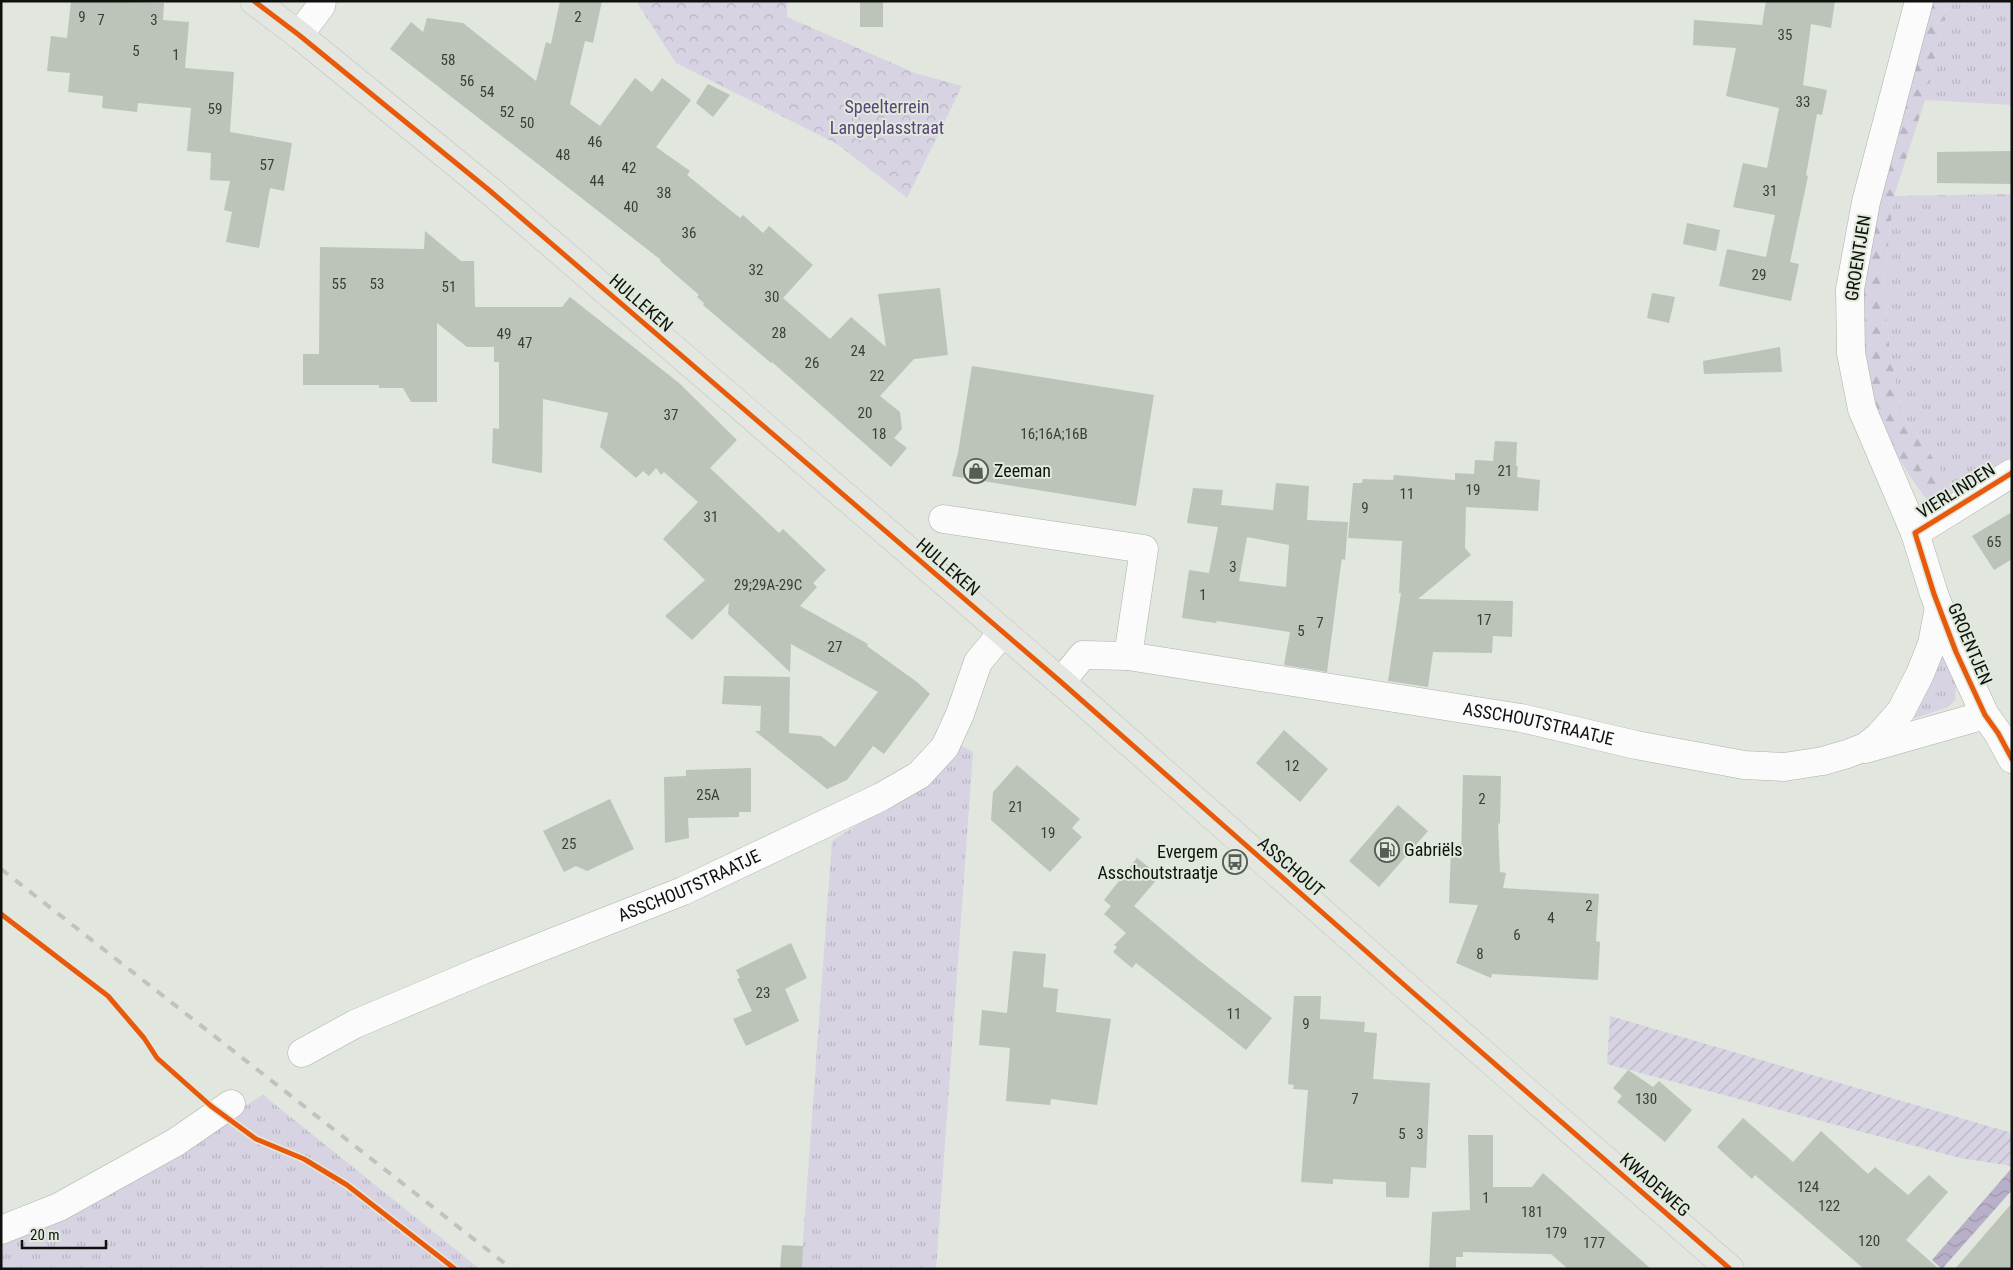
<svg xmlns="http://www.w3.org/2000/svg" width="2013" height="1270" font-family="'Roboto Condensed',sans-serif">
	<defs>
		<pattern id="grass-tufts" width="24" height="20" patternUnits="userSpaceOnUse" patternTransform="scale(1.25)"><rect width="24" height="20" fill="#d8d3e2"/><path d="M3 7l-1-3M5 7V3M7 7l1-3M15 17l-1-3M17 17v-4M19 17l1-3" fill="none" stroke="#b8b4c1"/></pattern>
		<pattern id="forest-firs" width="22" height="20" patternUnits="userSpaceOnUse" patternTransform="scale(1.25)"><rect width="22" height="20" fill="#d8d3e2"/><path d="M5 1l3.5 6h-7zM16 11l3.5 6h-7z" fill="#b8b4c1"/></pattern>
		<pattern id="park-crowns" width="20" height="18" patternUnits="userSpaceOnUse" patternTransform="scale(1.25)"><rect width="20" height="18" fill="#d8d3e2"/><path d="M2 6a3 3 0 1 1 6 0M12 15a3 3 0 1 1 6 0" fill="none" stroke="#b8b4c1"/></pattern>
		<pattern id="garden-furrows" width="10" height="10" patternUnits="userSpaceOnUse" patternTransform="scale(1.25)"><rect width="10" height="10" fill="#d8d3e2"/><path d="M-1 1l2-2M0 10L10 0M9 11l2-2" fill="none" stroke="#b8b4c1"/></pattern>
		<pattern id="water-waves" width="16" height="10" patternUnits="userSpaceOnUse" patternTransform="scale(1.25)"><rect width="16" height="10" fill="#b8afc8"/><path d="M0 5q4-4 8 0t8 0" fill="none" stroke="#9d96ab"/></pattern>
	</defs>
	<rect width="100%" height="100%" fill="#e1e6de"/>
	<!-- grass -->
	<g fill="url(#grass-tufts)">
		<path d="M1948,1H2012V105L1925,100Z"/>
		<path d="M2012,194V457L1955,491L1901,411L1889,344L1884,280L1894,196Z"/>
		<path d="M1942,657L1946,659L1956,683L1955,700L1948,707L1915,718L1911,715L1939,658Z"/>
		<path d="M960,745L973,752L936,1269H801L832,841L940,772Z"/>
		<path d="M263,1095L480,1269H1V1241L152,1164Z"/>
	</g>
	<!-- forest -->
	<path fill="url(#forest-firs)" d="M1922,1H1948L1925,100L1894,196L1884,280L1889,344L1901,411L1955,491L1934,508C1871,435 1851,340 1866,246C1871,216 1880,186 1886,157C1898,105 1910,53 1922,1Z"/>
	<!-- park -->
	<path fill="url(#park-crowns)" d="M636,1H787V17L915,73L962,86L907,198L837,144L676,63Z"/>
	<!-- garden -->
	<path fill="url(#garden-furrows)" d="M1610,1016L2012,1133V1166L1960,1158L1607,1064Z"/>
	<!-- water -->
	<path fill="url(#water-waves)" d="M2010,1170H2012V1190L1942,1269L1932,1260Z"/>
	<!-- building -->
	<g fill="#bcc3b8" fill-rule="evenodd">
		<path d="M71,1L164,3L163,20L189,22L185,68L234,72L230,132L292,143L284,191L270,188L259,248L226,242L232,212L224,210L230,181L210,180L211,153L187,151L191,108L138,103L137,112L102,108L103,96L68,92L70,73L47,71L51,36L67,38Z"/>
		<path d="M560,1H602L593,43L585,41L570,104L600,126L635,78L652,92L662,78L691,100L656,147L690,171L687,175L740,218L743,215L763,233L769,226L813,265L783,298L830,339L851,317L886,347L878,294L940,288L948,355L914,359L880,396L900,412L902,429L894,438L907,448L891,467L772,362L771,363L703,305L704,303L697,297L699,295L660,261L661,260L390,49L411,22L423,32L427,18L463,23L536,81L546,42L551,44Z"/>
		<rect x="860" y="1" width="23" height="26"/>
		<path d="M1766,1H1835L1831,28L1811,24L1803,85L1827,90L1822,115L1817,114L1806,175L1808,176L1790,262L1799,264L1791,301L1719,286L1727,249L1766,257L1775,215L1733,207L1743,163L1767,168L1779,108L1726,96L1736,48L1693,45L1694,20L1762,25Z"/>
		<path d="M708,84L730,95L713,117L696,103Z"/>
		<path d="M2012,151V184L1937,183V152Z"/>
		<path d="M1687,223L1720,230L1716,251L1683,244Z"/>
		<path d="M425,231L461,261H474L475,307H562L570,297L679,383L737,440L710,468L779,533L783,529L826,570L813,583L817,587L800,606L868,644L867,646L917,682L930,694L884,754L873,746L847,780L827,789L755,731H760L761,706L722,704L724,676L790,677L789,733L821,736L835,747L878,692L791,644L790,672L728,614L729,603L692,640L665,616L705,580L663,539L698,502L664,472L661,475L656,468L649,476L643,471L636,478L600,447L608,413L543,399L542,473L492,463L493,428L499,429V362H494V347H467L437,323V402H411L403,388H379V385H303V354H319L320,247L424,249Z"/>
		<path d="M1652,293L1675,297L1669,323L1647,318Z"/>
		<path d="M1780,347L1782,372L1704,374L1703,361Z"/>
		<path d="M972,366L1154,395L1136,506L952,476L958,453Z"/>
		<path d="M1495,441L1517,442L1516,466H1518L1517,477L1540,480L1538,511L1466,507L1465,548L1471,555L1418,599L1513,601L1512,637L1493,636L1492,653L1433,652L1428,687L1388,681L1401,593H1399L1402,541L1348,538L1353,483H1362L1363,479L1393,480L1394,475L1455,480V473L1474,474L1475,460L1493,461Z"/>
		<path d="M1276,483L1309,486L1307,520L1348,522L1345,560L1342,559L1341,564L1327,672L1284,665L1290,632L1217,621L1216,623L1182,618L1189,570L1209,573L1218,527L1187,523L1193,488L1223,490L1221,505L1273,510ZM1247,537L1289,545L1286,587L1239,581Z"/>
		<path d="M2012,512V559L1994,570L1972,536Z"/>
		<path d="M1284,730L1328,769L1300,802L1256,763Z"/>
		<path d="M1017,765L1080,819L1072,828L1082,837L1050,872L991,820L993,792Z"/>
		<path d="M751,768V812H739V817L688,818L689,838L665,843L664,777L686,776V770Z"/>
		<path d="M1463,775L1501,776L1500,824L1498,823L1500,872L1506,873L1503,888L1599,894L1596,941L1600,942L1598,980L1492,974L1491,978L1456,963L1478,905L1449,903L1451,850L1461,859Z"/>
		<path d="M610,799L634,849L587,871L576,866L564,872L543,831Z"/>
		<path d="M1398,805L1428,831L1379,887L1349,861Z"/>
		<path d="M1137,858L1160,876L1134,906L1196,958L1272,1018L1246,1050L1136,963L1132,968L1113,952L1117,947L1114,945L1126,933L1104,914L1111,906L1104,900Z"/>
		<path d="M791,943L807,978L785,989L799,1021L746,1046L733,1019L752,1011L737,979L740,978L736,970Z"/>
		<path d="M1013,951L1046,954L1043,987L1058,989L1056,1012L1111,1019L1097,1105L1051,1099L1050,1105L1006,1101L1010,1048L979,1045L982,1010L1007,1013Z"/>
		<path d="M1294,996H1321L1320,1019L1365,1022L1364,1032L1377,1033L1373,1079L1430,1083L1426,1168L1411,1167L1409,1198L1386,1197V1182L1333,1179V1184L1301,1182L1308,1090L1293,1089L1294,1085L1288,1084Z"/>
		<path d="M1628,1070L1653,1087L1659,1081L1692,1110L1665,1142L1617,1102L1622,1096L1613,1088Z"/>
		<path d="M1743,1118L1793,1162L1821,1131L1868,1174L1875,1167L1908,1195L1929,1175L1948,1192L1906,1240L1939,1269H1864L1755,1175L1752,1179L1717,1147Z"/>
		<path d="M1468,1135H1493V1187H1532L1543,1173L1651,1269H1568L1551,1254L1463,1252V1257H1456V1269H1429L1432,1212L1470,1210Z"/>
		<path d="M2012,1203V1269H1955Z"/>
		<path d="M782,1245L803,1246L802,1269H780Z"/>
	</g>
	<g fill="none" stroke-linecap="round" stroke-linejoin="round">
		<defs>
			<g id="minor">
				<path d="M1919,1L1866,202L1850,289L1851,353L1862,409L1915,533L1934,594L1956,652L1985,715L1998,733L2012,759"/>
				<path d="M299,35L321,6L322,1"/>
				<path d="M943,519L1144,549L1128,656"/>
				<path d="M1915,533L2012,473"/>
				<path id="s1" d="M1061,682L1083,655L1128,656L1521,718L1636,745L1744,765L1784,767L1823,761L1847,754L1865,747L1878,737L1901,711L1920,674L1932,644L1939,607"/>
				<path d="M1865,749L1985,715"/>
				<path id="s2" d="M302,1053L355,1024L483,970L683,891L881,797L919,775L945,747L960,714L978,662L1003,632"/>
				<path d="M1,1230L59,1207L176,1142L231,1104"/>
			</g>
			<path id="major" d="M254,1L299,35L489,190L1061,682L1410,990L1730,1269"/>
		</defs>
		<!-- minor casing -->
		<use href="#minor" stroke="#adb1ab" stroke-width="29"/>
		<!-- major casing -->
		<use href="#major" stroke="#c0c2be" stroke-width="29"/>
		<!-- minor -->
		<use href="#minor" stroke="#fafbfa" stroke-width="28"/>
		<!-- major -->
		<use href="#major" stroke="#e4e7e1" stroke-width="28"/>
		<!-- rail -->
		<path stroke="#c1c2bf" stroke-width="4" stroke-dasharray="9 9" stroke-linecap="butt" d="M1,869L512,1269"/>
		<defs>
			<g id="cycleway">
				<path d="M254,1L299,35L489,190L1061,682L1410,990L1730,1269"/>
				<path d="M2012,473L1915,533L1934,594L1956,652L1985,715L1998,733L2012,759"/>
				<path d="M1,914L108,996L144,1038L157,1058L211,1106L256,1139L304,1159L347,1185L455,1269"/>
			</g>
		</defs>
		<!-- cycleway casing -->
		<use href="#cycleway" stroke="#e0e9db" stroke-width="8"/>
		<!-- cycleway -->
		<use href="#cycleway" stroke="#e8590c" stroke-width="5"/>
	</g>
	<!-- icons -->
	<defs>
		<symbol id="shop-ring" viewBox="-11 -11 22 22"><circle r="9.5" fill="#e0e9db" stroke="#585c56" stroke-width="1.5"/><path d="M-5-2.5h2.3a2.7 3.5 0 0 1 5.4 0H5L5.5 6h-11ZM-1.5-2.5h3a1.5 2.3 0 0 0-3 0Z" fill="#585c56"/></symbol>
		<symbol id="fuel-ring" viewBox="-11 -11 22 22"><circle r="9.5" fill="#e0e9db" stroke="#585c56" stroke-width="1.5"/><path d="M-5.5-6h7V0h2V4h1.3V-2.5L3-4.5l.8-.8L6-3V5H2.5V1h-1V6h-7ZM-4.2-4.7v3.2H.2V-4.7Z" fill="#585c56"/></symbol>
		<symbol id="bus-ring" viewBox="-11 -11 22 22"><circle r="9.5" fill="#e0e9db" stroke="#585c56" stroke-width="1.5"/><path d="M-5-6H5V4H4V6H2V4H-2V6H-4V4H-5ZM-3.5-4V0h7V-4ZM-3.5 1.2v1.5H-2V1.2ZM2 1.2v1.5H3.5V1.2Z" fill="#585c56"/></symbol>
	</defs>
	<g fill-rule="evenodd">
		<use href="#shop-ring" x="962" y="457" width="28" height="28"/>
		<use href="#fuel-ring" x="1373" y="836" width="28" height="28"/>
		<use href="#bus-ring" x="1221" y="848" width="28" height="28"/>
	</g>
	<g text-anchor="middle" stroke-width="4" stroke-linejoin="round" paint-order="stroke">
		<!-- number labels -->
		<g font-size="15" fill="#3a3e38">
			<text x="82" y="22">9</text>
			<text x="578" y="22">2</text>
			<text x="101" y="25">7</text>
			<text x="154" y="25">3</text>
			<text x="1785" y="40">35</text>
			<text x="136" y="56">5</text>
			<text x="176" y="60">1</text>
			<text x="448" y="65">58</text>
			<text x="467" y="86">56</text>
			<text x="487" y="97">54</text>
			<text x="1803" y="107">33</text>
			<text x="215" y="114">59</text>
			<text x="507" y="117">52</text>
			<text x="527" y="128">50</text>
			<text x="595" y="147">46</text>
			<text x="563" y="160">48</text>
			<text x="267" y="170">57</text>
			<text x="629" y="173">42</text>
			<text x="597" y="186">44</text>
			<text x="1770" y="196">31</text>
			<text x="664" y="198">38</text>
			<text x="631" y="212">40</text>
			<text x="689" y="238">36</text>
			<text x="756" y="275">32</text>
			<text x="1759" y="280">29</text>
			<text x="339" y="289">55</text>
			<text x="377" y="289">53</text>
			<text x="449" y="292">51</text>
			<text x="772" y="302">30</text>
			<text x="779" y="338">28</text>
			<text x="504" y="339">49</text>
			<text x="525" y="348">47</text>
			<text x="858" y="356">24</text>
			<text x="812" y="368">26</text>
			<text x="877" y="381">22</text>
			<text x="865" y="418">20</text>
			<text x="671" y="420">37</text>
			<text x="879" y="439">18</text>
			<text x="1054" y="439">16;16A;16B</text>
			<text x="1505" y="476">21</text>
			<text x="1473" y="495">19</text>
			<text x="1407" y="499">11</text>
			<text x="1365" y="513">9</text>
			<text x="711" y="522">31</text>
			<text x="1994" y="547">65</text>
			<text x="1233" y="572">3</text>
			<text x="768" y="590">29;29A-29C</text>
			<text x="1203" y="600">1</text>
			<text x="1484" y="625">17</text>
			<text x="1320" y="628">7</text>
			<text x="1301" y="636">5</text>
			<text x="835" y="652">27</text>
			<text x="1292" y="771">12</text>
			<text x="708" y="800">25A</text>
			<text x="1482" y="804">2</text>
			<text x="1016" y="812">21</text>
			<text x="1048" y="838">19</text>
			<text x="569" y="849">25</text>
			<text x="1589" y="911">2</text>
			<text x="1551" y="923">4</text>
			<text x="1517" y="940">6</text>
			<text x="1480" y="959">8</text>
			<text x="763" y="998">23</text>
			<text x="1234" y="1019">11</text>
			<text x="1306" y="1029">9</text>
			<text x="1355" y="1104">7</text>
			<text x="1646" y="1104">130</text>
			<text x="1402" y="1139">5</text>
			<text x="1420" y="1139">3</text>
			<text x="1808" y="1192">124</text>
			<text x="1486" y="1203">1</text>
			<text x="1829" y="1211">122</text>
			<text x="1532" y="1217">181</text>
			<text x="1556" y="1238">179</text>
			<text x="1869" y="1246">120</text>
			<text x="1594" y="1248">177</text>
		</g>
		<!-- park labels -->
		<g font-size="18" fill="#5a4378" stroke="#e0e9db">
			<text x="887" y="113">Speelterrein<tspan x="887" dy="21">Langeplasstraat</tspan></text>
		</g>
		<!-- street labels -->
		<g font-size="18" fill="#0e110d" stroke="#e0e9db">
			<text transform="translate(1858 258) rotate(-81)" y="6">GROENTJEN</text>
			<text transform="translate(641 303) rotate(41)" y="6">HULLEKEN</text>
			<text transform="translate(1956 491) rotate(-32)" y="6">VIERLINDEN</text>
			<text transform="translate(948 567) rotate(41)" y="6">HULLEKEN</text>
			<text transform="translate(1970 644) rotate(67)" y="6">GROENTJEN</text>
			<text dy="6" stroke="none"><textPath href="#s1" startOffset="496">ASSCHOUTSTRAATJE</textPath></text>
			<text transform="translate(1291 867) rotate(41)" y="6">ASSCHOUT</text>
			<text dy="6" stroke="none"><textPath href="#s2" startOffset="422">ASSCHOUTSTRAATJE</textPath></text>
			<text transform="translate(1655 1185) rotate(41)" y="6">KWADEWEG</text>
		</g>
		<!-- poi labels -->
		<g font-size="18" fill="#0e110d" stroke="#e0e9db" text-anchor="start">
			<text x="994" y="477">Zeeman</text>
			<text x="1404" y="856">Gabriëls</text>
			<text x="1218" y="858" text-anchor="end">Evergem<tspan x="1218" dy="21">Asschoutstraatje</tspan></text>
		</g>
	</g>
	<!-- border -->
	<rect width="2013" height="1270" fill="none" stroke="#0e110d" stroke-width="5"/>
	<!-- scale -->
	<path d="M22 1240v8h84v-8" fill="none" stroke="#0e110d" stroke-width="2.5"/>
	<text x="30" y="1240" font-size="15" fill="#0e110d" stroke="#e0e9db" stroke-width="4" paint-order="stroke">20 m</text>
</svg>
